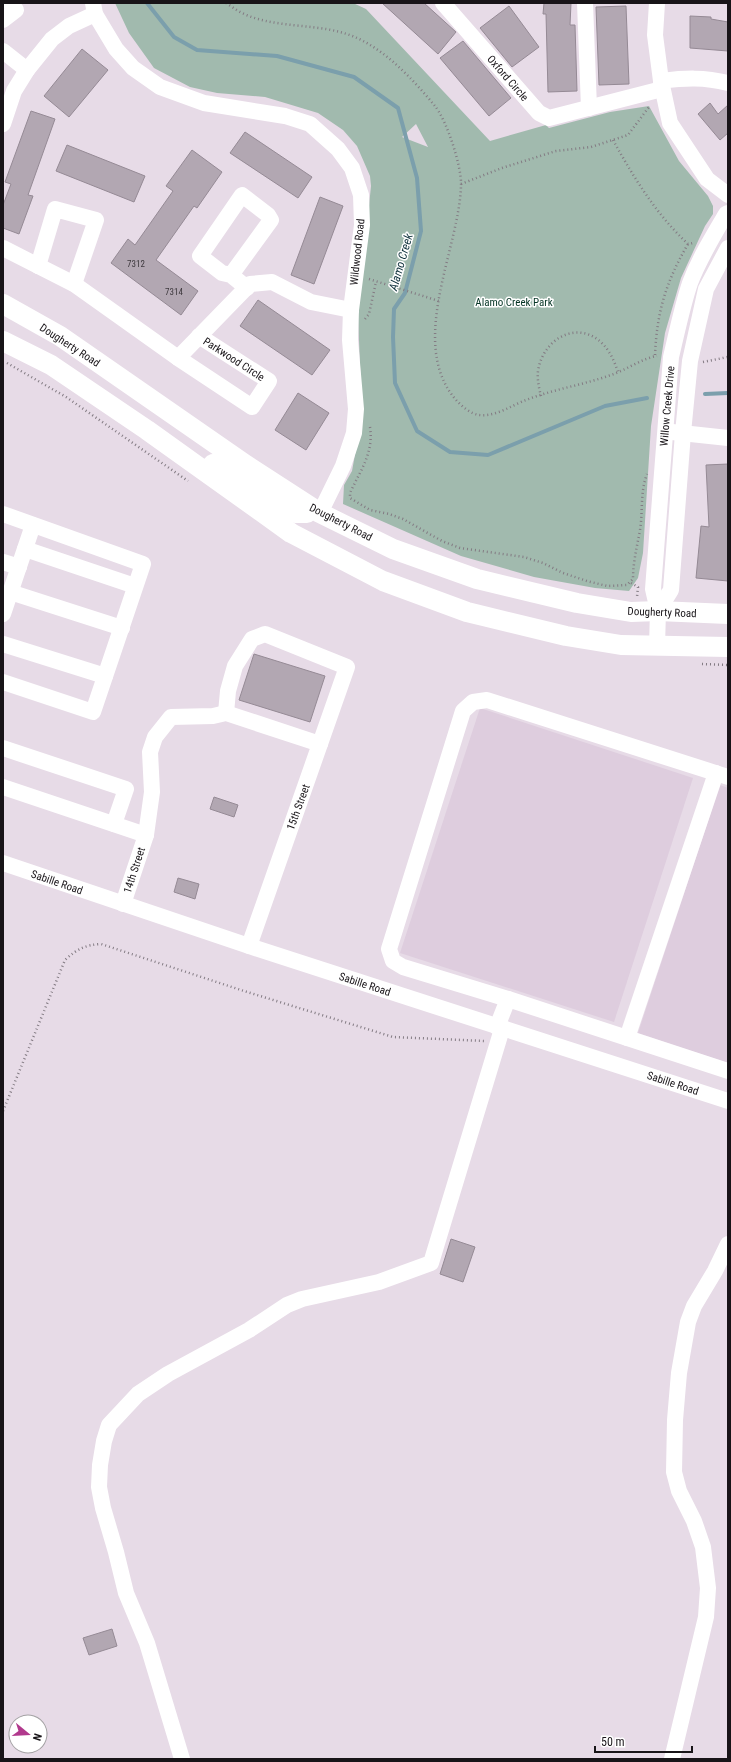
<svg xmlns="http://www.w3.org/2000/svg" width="731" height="1762" font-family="'Roboto Condensed',sans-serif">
	<rect width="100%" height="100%" fill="#e7dbe7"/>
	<!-- built -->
	<g fill="#decdde">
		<path d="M480,708L693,778L614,1022L400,953Z"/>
		<path d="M720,785L728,788V1063L638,1033Z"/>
	</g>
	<!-- green -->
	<path fill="#a1baae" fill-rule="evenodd" d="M115,3H353L366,9L490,141L546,125L549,128L610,112L649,106L679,161L708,196L713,206V214L705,226L681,278L665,333L651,426L643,553L638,578L629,591L595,588L534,577L461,556L343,504L344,485L352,471L362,416L358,315L371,186L370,176L357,146L343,130L318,113L265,97L217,93L190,87L154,68L129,33ZM416,124L428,147L402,137Z"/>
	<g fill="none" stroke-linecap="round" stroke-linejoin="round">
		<!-- stream -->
		<g stroke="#7b9fac" stroke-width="4">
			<path d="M147,3L174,37L197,50L277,56L354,77L398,108L417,178L421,231L405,293L394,309L393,337L395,383L417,431L450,452L488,455L605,406L647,398"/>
			<path d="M705,394L728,393"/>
		</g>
	</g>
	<!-- building -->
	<g fill="#b2a7b2" stroke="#958a95">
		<path d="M382,3H424L456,32L438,54Z"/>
		<path d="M544,3H571L570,25H575L577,91L548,92L546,14H543Z"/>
		<path d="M509,6L539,47L512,67L480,28Z"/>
		<path d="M626,6L629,84L599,85L596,7Z"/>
		<path d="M690,16L711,17V19L728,22V51L690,48Z"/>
		<path d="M463,41L511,98L489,116L440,58Z"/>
		<path d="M82,49L108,70L69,117L44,96Z"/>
		<path d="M710,103L718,114L728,105V133L720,140L698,114Z"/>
		<path d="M31,111L55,119L28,195L33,196L19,234L3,228V205L11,184L5,182Z"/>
		<path d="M245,132L312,177L298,198L230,153Z"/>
		<path d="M67,145L145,176L134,202L56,171Z"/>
		<path d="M192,150L222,172L197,208L194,206L156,260L198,291L181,315L111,263L128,239L135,245L173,191L166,186Z"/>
		<path d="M320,197L343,206L314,284L291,275Z"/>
		<path d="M258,300L330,350L312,375L240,326Z"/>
		<path d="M298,393L329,413L306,450L275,430Z"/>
		<path d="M728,464V581L696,578L701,526L709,527L706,465Z"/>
		<path d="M254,654L325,676L310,722L239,700Z"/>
		<path d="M214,797L238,805L234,817L210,809Z"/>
		<path d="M178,878L199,884L195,899L174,892Z"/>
		<path d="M451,1239L475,1247L463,1282L440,1274Z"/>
		<path d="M112,1629L117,1646L89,1655L83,1638Z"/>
	</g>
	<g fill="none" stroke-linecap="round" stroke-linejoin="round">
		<!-- path -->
		<g stroke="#837b83" stroke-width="2.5" stroke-dasharray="1 3" stroke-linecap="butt">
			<path d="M226,3C231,6 236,10 242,13C270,27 310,24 340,32C379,42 410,76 435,106C447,121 462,167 461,186C459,248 410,338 452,395C458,403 468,413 479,415C496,417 512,405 526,400C554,389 583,385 611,375C626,370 643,358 657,356"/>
			<path d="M613,140C634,178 656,214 688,244L693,243"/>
			<path d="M461,184L502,168L556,151L591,147L628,135L649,107"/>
			<path d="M369,279L439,301"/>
			<path d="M365,319L369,314L376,282"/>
			<path d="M655,355C657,311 666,282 688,244"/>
			<path d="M703,362L728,357"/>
			<path d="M7,363L66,397L188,481"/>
			<path d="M541,396C539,388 537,379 538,371C544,333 587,317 609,352C613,358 616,366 618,372"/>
			<path d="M370,427C374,453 360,471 350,493V498L370,510L389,514L403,519L442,541L460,548L524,557L543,563L563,573L587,581L607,586L627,585L633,579C633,562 637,547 640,530C643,512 640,492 647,474"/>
			<path d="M631,583L638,587L637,597"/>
			<path d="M702,664L728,665"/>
			<path d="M3,1111L65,960C77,949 85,945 101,944L244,991L393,1037L485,1041"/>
		</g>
		<!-- minor -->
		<g stroke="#fff" stroke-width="16">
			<path d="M93,3L95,14L116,49L133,68L160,87L204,103L285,116L310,124L338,149L352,168L361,195L362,225L351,310L350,340L356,409L354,433L343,466L320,513"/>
			<path d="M443,3L539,113L549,118L662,89"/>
			<path d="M585,3L589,108"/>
			<path d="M657,3L655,35L661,81L670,123L707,179L728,195"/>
			<path d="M3,20L16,10L10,3"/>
			<path d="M3,51L27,70"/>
			<path d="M661,81C685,78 704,77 728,83"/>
			<path d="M3,124L14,91L27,70L52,39L69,26L95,14"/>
			<path d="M3,248L74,284L178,358L250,284L272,282L311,302L351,310"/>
			<path d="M38,266L55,209L96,220L74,284"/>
			<path d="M231,275L222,273L200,256L242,195L268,215L271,220L231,275L247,288"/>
			<path d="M178,358L252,407L269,381L199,336"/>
			<path d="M672,432L728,438"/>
			<path d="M3,514L143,564L93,712L3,682"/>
			<path d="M25,549L135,586"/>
			<path d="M3,562L19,567"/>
			<path d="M10,592L122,628"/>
			<path d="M658,611L671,590L683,433L690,361L706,289L728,248"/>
			<path d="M3,614L33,525"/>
			<path d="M3,644L105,676"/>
			<path d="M657,646L658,611L653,589L671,357C677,332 682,307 690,283C699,259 713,236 726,214L728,213"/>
			<path d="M226,713L228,691L235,666L252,639L265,634L347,667L249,946"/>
			<path d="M3,748L126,789L114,824"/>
			<path d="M728,777L487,700L473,702L463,711L389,949L393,961L403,967L508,999L728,1071"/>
			<path d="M3,787L146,835"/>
			<path d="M3,863L249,946L728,1101"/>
			<path d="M123,904L146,835L152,792L150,752L155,737L171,717L213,716L226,713L320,744"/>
			<path d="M497,1027L508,999"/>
			<path d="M627,1038L716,773"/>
			<path d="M182,1759L147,1643L126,1593L116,1552L103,1508L99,1487L100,1465L104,1441L109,1425L138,1394L168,1374L249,1330L287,1305L302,1299L379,1282L431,1263L502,1029"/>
			<path d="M672,1759L706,1617L708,1588L703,1547L694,1521L679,1491L674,1472L675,1420L679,1373L688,1322L694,1306L715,1271L728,1244"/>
		</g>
		<!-- major -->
		<g stroke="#fff" stroke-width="20">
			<path d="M3,304L60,336L246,465L320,513L393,549L477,579L577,603L631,612L658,611L728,614"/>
			<path d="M3,341L51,365L147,430L291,533L383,581L467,612L566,636L621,645L728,647"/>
			<path d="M213,464L295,513H307"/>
		</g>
	</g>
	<g text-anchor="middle" stroke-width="3" stroke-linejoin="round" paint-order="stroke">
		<!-- number labels -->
		<g font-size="9" fill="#3e393e">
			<text x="136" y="267">7312</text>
			<text x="174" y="295">7314</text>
		</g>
		<!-- street labels -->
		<g font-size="11" fill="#181418" stroke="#fff">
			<text transform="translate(508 78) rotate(49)" y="4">Oxford Circle</text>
			<text transform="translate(357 252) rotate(-84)" y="4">Wildwood Road</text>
			<text transform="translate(70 345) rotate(33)" y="4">Dougherty Road</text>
			<text transform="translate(234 359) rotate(33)" y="4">Parkwood Circle</text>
			<text transform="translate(667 406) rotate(-85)" y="4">Willow Creek Drive</text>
			<text transform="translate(341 522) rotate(27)" y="4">Dougherty Road</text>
			<text transform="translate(662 612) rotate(2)" y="4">Dougherty Road</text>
			<text transform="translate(298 807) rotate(-70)" y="4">15th Street</text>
			<text transform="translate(134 870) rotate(-72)" y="4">14th Street</text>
			<text transform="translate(57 882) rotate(19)" y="4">Sabille Road</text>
			<text transform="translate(365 984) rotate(18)" y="4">Sabille Road</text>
			<text transform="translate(673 1083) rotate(18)" y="4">Sabille Road</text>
		</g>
		<!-- park labels -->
		<g font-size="11" fill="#033323" stroke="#fff">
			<text x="514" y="306">Alamo Creek Park</text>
		</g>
		<!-- water labels -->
		<g font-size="12" font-style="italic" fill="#0b2e39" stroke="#fff">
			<text transform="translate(401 262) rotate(-74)" y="4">Alamo Creek</text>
		</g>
	</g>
	<!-- border -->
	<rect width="731" height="1762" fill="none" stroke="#181418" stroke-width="8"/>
	<!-- north arrow -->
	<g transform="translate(28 1734) rotate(108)"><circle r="19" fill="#ffffff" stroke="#a3a1a3"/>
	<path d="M0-3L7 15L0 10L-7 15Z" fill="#b1398d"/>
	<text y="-6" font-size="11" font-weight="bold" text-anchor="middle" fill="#181418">N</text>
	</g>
	<!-- scale -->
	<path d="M595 1746v6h97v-6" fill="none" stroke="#181418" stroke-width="2"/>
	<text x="601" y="1746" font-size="12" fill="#181418" stroke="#ffffff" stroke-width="3" paint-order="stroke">50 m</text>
</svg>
